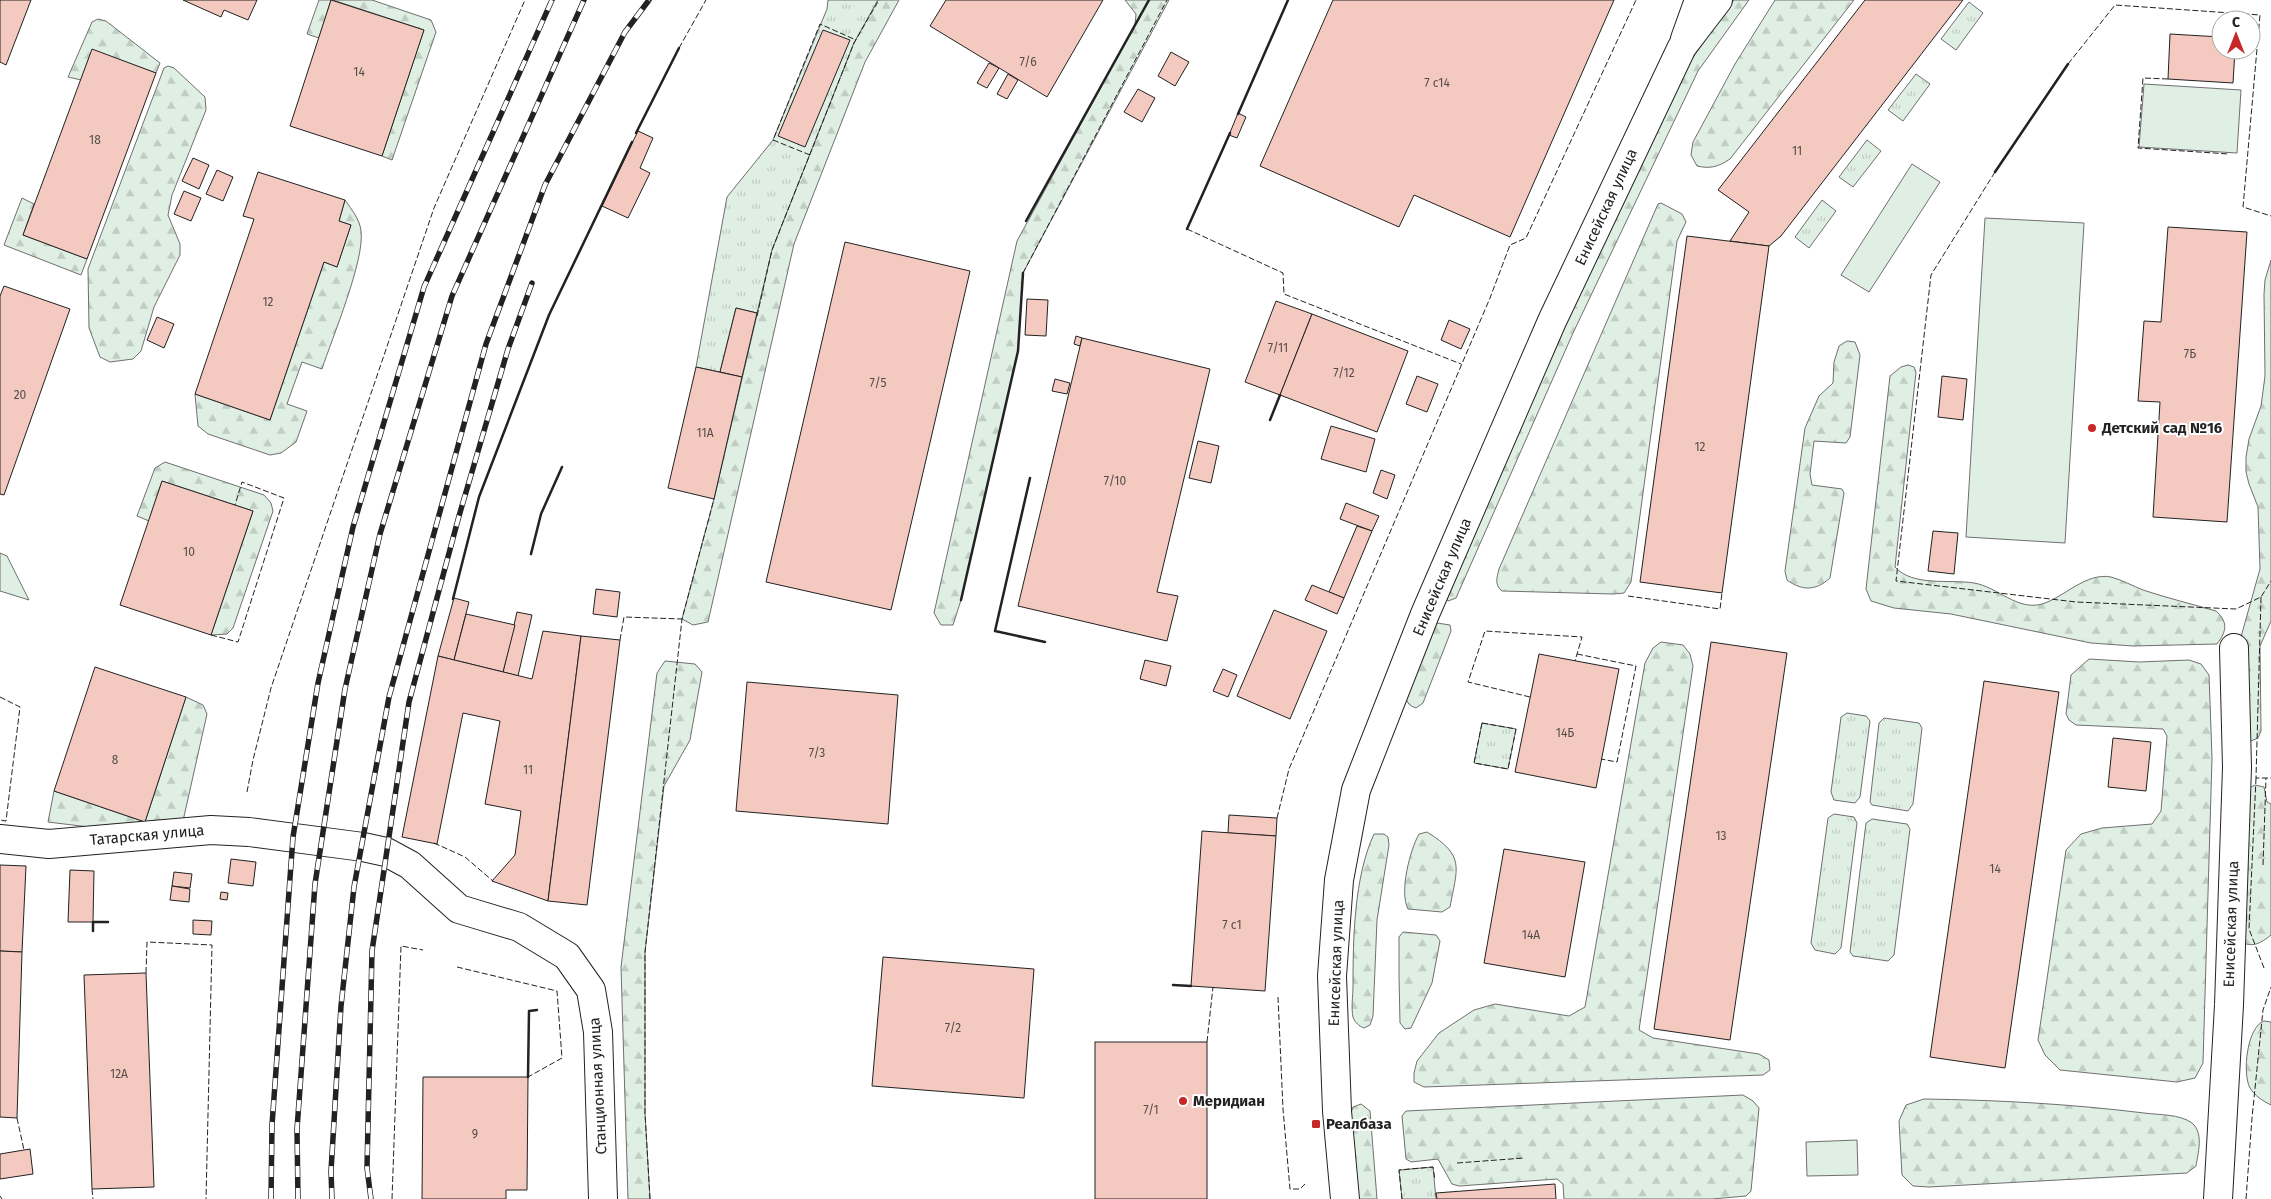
<svg xmlns="http://www.w3.org/2000/svg" width="2271" height="1199" font-family="'Fira Sans',sans-serif">
	<defs>
		<pattern id="grass-tufts" width="24" height="20" patternUnits="userSpaceOnUse" patternTransform="scale(1.25)"><rect width="24" height="20" fill="#e0efe3"/><path d="M3 7l-1-3M5 7V3M7 7l1-3M15 17l-1-3M17 17v-4M19 17l1-3" fill="none" stroke="#c0cdc2"/></pattern>
		<pattern id="forest-firs" width="22" height="20" patternUnits="userSpaceOnUse" patternTransform="scale(1.25)"><rect width="22" height="20" fill="#e0efe3"/><path d="M5 1l3.5 6h-7zM16 11l3.5 6h-7z" fill="#c0cdc2"/></pattern>
	</defs>
	<rect width="100%" height="100%" fill="#fff"/>
	<!-- grass -->
	<g fill="url(#grass-tufts)" stroke="#6f6f6f">
		<path d="M828,0H878L854,43L772,250L757,313L736,308L720,372L696,367L727,197L773,140L827,9Z"/>
		<path d="M1969,2L1983,13L1956,50L1941,39Z"/>
		<path d="M1916,74L1930,84L1903,121L1888,110Z"/>
		<path d="M1867,140L1881,151L1853,187L1839,177Z"/>
		<path d="M1822,200L1836,211L1809,248L1795,237Z"/>
		<path d="M1847,713L1866,716L1870,721L1860,797L1855,803L1834,800L1831,792L1841,717Z"/>
		<path d="M1884,718L1919,723L1922,728L1913,804L1908,811L1872,805L1870,802L1879,723Z"/>
		<path d="M1482,723L1516,729L1508,769L1474,763Z"/>
		<path d="M1834,814L1854,817L1857,823L1841,948L1835,954L1815,950L1811,943L1828,818Z"/>
		<path d="M1872,819L1907,824L1910,829L1894,955L1888,961L1853,956L1850,952L1866,823Z"/>
		<path d="M1433,1167L1436,1199H1402L1399,1170Z"/>
	</g>
	<!-- forest -->
	<g fill="url(#forest-firs)" stroke="#6f6f6f">
		<path d="M319,0H331L319,38L307,34Z"/>
		<path d="M333,0H372L431,20L436,32L392,160L382,156L424,30Z"/>
		<path d="M878,0H899L865,62L794,244L708,622L693,625L682,619L714,499L772,250L854,43Z"/>
		<path d="M1125,0H1169L1023,273L1018,351L961,600L953,625H941L934,613L1017,241L1135,25L1136,14Z"/>
		<path d="M1734,0H1749L1698,71L1573,333L1456,598L1448,601L1445,596L1563,327L1689,63Z"/>
		<path d="M1775,0H1854L1730,159C1718,167 1710,169 1697,166L1691,155L1693,142L1735,64Z"/>
		<path d="M98,19L106,21L160,63L156,73L92,50L81,80L68,77L92,22Z"/>
		<path d="M168,66L174,68L205,97L206,110L172,195L168,215L180,244V255L154,307L141,351L133,359L110,362L100,357L89,328L88,269L164,68Z"/>
		<path d="M22,198L34,204L23,235L87,259L81,275L4,245Z"/>
		<path d="M345,200C352,210 360,220 361,231C365,260 332,338 322,369L302,362L287,404L307,411L296,442L281,453L270,455L208,434L198,426L195,394L270,420L324,262L337,267L351,225L339,221Z"/>
		<path d="M1661,203L1682,214L1686,222L1677,241L1631,582L1624,593L1613,594L1502,591C1494,584 1497,578 1499,569L1658,204Z"/>
		<path d="M2271,260V621L2260,646L2261,731L2258,738L2251,741L2246,738L2239,644L2260,569L2258,507L2249,484L2246,472V457L2249,439L2261,406L2265,376L2264,294L2265,280Z"/>
		<path d="M1847,341L1855,342L1860,355L1850,437L1846,443L1814,441L1810,474L1812,485L1842,489L1844,493L1830,578C1816,591 1802,591 1787,580L1785,571L1805,428L1819,396L1833,383L1834,362L1839,346Z"/>
		<path d="M1908,365L1914,367L1916,372L1895,567C1913,587 1950,579 1974,583C1998,587 2017,611 2042,604C2063,598 2086,572 2111,577C2122,580 2133,586 2143,590C2167,598 2192,604 2216,611C2228,622 2227,631 2217,644L2133,646L2091,643L1951,614L1894,608L1871,601L1866,589L1890,376L1901,367Z"/>
		<path d="M165,462L264,495L271,503L273,511L233,628L227,634L211,635L253,511L162,481L149,521L137,516L155,468Z"/>
		<path d="M1437,623L1450,625L1451,631L1423,703L1416,708C1407,705 1406,701 1405,692L1431,628Z"/>
		<path d="M1661,642L1683,645L1690,654L1693,666L1639,1030L1653,1038L1759,1054L1769,1060L1770,1070L1763,1075L1424,1087L1414,1082V1073L1417,1061L1439,1033L1474,1010L1495,1004L1569,1016L1585,1007L1645,663L1653,648Z"/>
		<path d="M2089,659L2139,662L2189,660L2201,664L2209,675L2212,758L2203,1063L2195,1078L2177,1082L2060,1070L2045,1055L2038,1040L2066,850L2081,834L2102,828L2152,824L2161,811L2167,736L2163,729L2076,725L2069,720L2066,714L2071,675Z"/>
		<path d="M665,661L695,664L702,672L690,740L664,786L645,952V1113L650,1199H628L621,967L657,673Z"/>
		<path d="M186,697L203,705L207,714L181,830L162,836L48,822L54,791L145,822Z"/>
		<path d="M2255,785L2264,787L2267,802L2271,804V935C2261,943 2253,948 2241,942L2247,789Z"/>
		<path d="M1427,832C1466,856 1457,868 1450,907L1442,912L1408,909C1399,892 1410,850 1419,834Z"/>
		<path d="M1374,834H1384L1388,837L1389,845L1377,920L1373,1016L1370,1025L1364,1028C1359,1026 1355,1023 1353,1017C1351,1008 1353,995 1353,986C1353,939 1354,877 1374,834Z"/>
		<path d="M1403,932L1436,935L1440,941L1432,983L1411,1028L1405,1029L1400,1023L1399,975V937Z"/>
		<path d="M2264,1021L2271,1022V1105C2263,1101 2255,1096 2250,1088C2242,1073 2247,1027 2264,1021Z"/>
		<path d="M1743,1095L1753,1101L1759,1108L1751,1191L1746,1196L1712,1199H1564L1563,1184L1557,1179L1459,1186L1452,1184L1438,1159L1411,1162L1406,1159L1402,1116L1406,1111Z"/>
		<path d="M1924,1099C1998,1100 2071,1104 2144,1113C2159,1115 2180,1114 2192,1123C2204,1133 2198,1153 2196,1166L2187,1173L1929,1187L1913,1186L1902,1175L1899,1121L1906,1105Z"/>
		<path d="M1361,1104L1370,1111L1377,1199H1357L1349,1119L1353,1107Z"/>
	</g>
	<!-- park -->
	<g fill="#e0efe3" stroke="#6f6f6f">
		<path d="M2144,84L2241,90L2237,153L2139,147Z"/>
		<path d="M1912,164L1940,182L1869,292L1841,275Z"/>
		<path d="M1985,218L2084,223L2065,543L1966,537Z"/>
		<path d="M0,553L7,556L29,600L0,591Z"/>
		<path d="M1857,1140L1858,1175L1807,1176L1806,1142Z"/>
	</g>
	<!-- building -->
	<g fill="#f3c9c0" stroke="#222">
		<path d="M0,0H31L6,65L0,62Z"/>
		<path d="M183,0H257L248,20L224,10L221,17Z"/>
		<path d="M331,0L424,30L382,156L290,126Z"/>
		<path d="M946,0H1103L1047,97L930,26Z"/>
		<path d="M1333,0H1614L1510,237L1414,195L1399,227L1260,166Z"/>
		<path d="M1865,0H1963L1781,236L1769,246L1730,241L1749,212L1718,190Z"/>
		<path d="M823,30L850,40L805,147L778,136Z"/>
		<path d="M2170,34L2221,37V50H2235L2233,83L2168,79Z"/>
		<path d="M92,49L156,73L87,259L23,235Z"/>
		<path d="M1171,52L1189,62L1175,86L1158,76Z"/>
		<path d="M989,63L999,68L987,88L977,83Z"/>
		<path d="M1008,74L1018,80L1007,99L997,94Z"/>
		<path d="M1138,89L1155,98L1142,122L1124,112Z"/>
		<path d="M1238,113L1246,117L1237,138L1229,135Z"/>
		<path d="M638,131L653,138L640,168L650,173L628,218L602,206Z"/>
		<path d="M193,158L209,165L199,189L182,181Z"/>
		<path d="M217,170L233,177L223,201L206,194Z"/>
		<path d="M258,172L345,200L339,221L351,225L337,267L324,262L270,420L195,394L254,219L243,216Z"/>
		<path d="M184,191L201,198L191,221L174,214Z"/>
		<path d="M2168,227L2247,232L2227,522L2153,517L2160,402L2138,401L2144,321L2161,322Z"/>
		<path d="M1687,236L1769,246L1722,593L1640,582Z"/>
		<path d="M845,242L970,271L891,610L766,582Z"/>
		<path d="M4,286L70,309L4,495L0,494V296Z"/>
		<path d="M1027,299L1048,300L1046,336L1025,335Z"/>
		<path d="M1276,301L1312,314L1280,395L1245,382Z"/>
		<path d="M736,308L757,313L742,377L720,372Z"/>
		<path d="M1312,314L1408,351L1377,432L1280,395Z"/>
		<path d="M157,317L174,324L164,348L147,340Z"/>
		<path d="M1449,320L1470,329L1461,349L1441,340Z"/>
		<path d="M1076,336L1082,338L1080,346L1074,344Z"/>
		<path d="M1082,338L1210,369L1157,592L1178,596L1167,641L1018,606Z"/>
		<path d="M696,367L742,377L714,499L668,488Z"/>
		<path d="M1417,376L1438,384L1427,412L1406,404Z"/>
		<path d="M1942,376L1967,379L1963,420L1938,417Z"/>
		<path d="M1055,379L1070,383L1067,394L1052,391Z"/>
		<path d="M1331,426L1375,439L1366,472L1321,459Z"/>
		<path d="M1198,441L1219,446L1211,483L1189,478Z"/>
		<path d="M1381,470L1395,475L1387,499L1373,493Z"/>
		<path d="M162,481L253,511L211,635L120,605Z"/>
		<path d="M1346,503L1379,516L1372,531L1340,519Z"/>
		<path d="M1357,526L1372,531L1344,598L1329,592Z"/>
		<path d="M1933,531L1958,533L1954,574L1928,571Z"/>
		<path d="M1312,585L1344,598L1337,614L1305,600Z"/>
		<path d="M596,589L620,592L617,617L593,614Z"/>
		<path d="M454,598L469,602L454,660L438,656Z"/>
		<path d="M1274,610L1327,631L1290,719L1237,696Z"/>
		<path d="M517,612L532,615L518,676L503,672Z"/>
		<path d="M466,614L515,625L503,672L454,660Z"/>
		<path d="M543,631L581,636L548,901L492,881L515,855L521,811L485,804L500,721L463,713L437,844L402,837L438,656L532,679Z"/>
		<path d="M581,636L620,640L587,905L548,901Z"/>
		<path d="M1711,642L1787,653L1730,1040L1654,1029Z"/>
		<path d="M1539,654L1619,669L1596,788L1515,772Z"/>
		<path d="M1145,660L1171,666L1166,686L1140,679Z"/>
		<path d="M95,667L186,697L145,822L54,791Z"/>
		<path d="M1223,669L1237,675L1228,697L1213,691Z"/>
		<path d="M1984,681L2059,692L2005,1068L1930,1057Z"/>
		<path d="M747,682L898,695L888,824L736,811Z"/>
		<path d="M2113,738L2151,742L2146,791L2108,787Z"/>
		<path d="M1229,815L1277,818L1276,836L1228,833Z"/>
		<path d="M1202,831L1276,836L1265,991L1191,986Z"/>
		<path d="M1504,849L1585,862L1565,977L1484,963Z"/>
		<path d="M231,859L256,862L253,886L228,883Z"/>
		<path d="M0,865L26,866L22,952L0,951Z"/>
		<path d="M70,870L94,871L93,922H68Z"/>
		<path d="M174,872L192,874L190,888L172,886Z"/>
		<path d="M172,886L190,889L189,902L170,900Z"/>
		<path d="M221,892L228,893L227,900L220,899Z"/>
		<path d="M193,920L212,921L211,935L193,934Z"/>
		<path d="M0,951L22,952L17,1118L0,1117Z"/>
		<path d="M883,957L1034,969L1024,1098L872,1086Z"/>
		<path d="M146,973L154,1187L92,1189L84,975Z"/>
		<rect x="1095" y="1042" width="112" height="157"/>
		<path d="M423,1077H528L527,1190H506V1199H422Z"/>
		<path d="M30,1149L33,1174L0,1179V1154Z"/>
		<path d="M1555,1184L1556,1199H1437L1436,1193Z"/>
	</g>
	<g fill="none" stroke-linecap="round" stroke-linejoin="round">
		<defs>
			<g id="minor">
				<path d="M1685,39L1699,0"/>
				<path d="M0,839L49,844L211,830L249,832L363,847L386,852L410,865L459,909L519,927L567,956L591,990L598,1032L603,1199"/>
				<path d="M2218,1199L2229,1005L2237,767L2234,648"/>
			</g>
			<path id="major" d="M1345,1199L1337,1111L1332,976L1339,880L1356,790L1425,614L1552,321L1682,47L1718,0"/>
		</defs>
		<!-- minor casing -->
		<use href="#minor" stroke="#222" stroke-width="30"/>
		<!-- major casing -->
		<use href="#major" stroke="#222" stroke-width="30"/>
		<!-- minor -->
		<use href="#minor" stroke="#fff" stroke-width="28"/>
		<!-- major -->
		<use href="#major" stroke="#fff" stroke-width="28"/>
		<defs>
			<g id="rail">
				<path d="M271,1199L272,1125L293,837L318,683L353,527L424,287L552,0"/>
				<path d="M298,1199L297,1129L315,884L345,689L380,534L452,296L584,0"/>
				<path d="M332,1199L331,1171L341,1006L354,887L389,697L486,344L545,185L625,32L649,0"/>
				<path d="M371,1199L367,1168L372,951L409,702L459,516L508,349L532,283"/>
			</g>
		</defs>
		<!-- rail casing -->
		<use href="#rail" stroke="#222" stroke-width="5.5"/>
		<!-- rail -->
		<use href="#rail" stroke="#fff" stroke-width="4" stroke-dasharray="11" stroke-linecap="butt"/>
		<!-- fence -->
		<g stroke="#222" stroke-width="1" stroke-dasharray="6 2.5" stroke-linecap="butt">
			<path d="M679,48L706,0"/>
			<path d="M2068,64L2115,5L2260,15L2243,207L2271,216"/>
			<path d="M2168,79L2143,78L2138,148L2229,154"/>
			<path d="M810,155L773,140L820,24L856,40"/>
			<path d="M1995,172L1931,275L1896,581L2076,602L2236,609L2261,597L2271,581"/>
			<path d="M1187,229L1283,273L1284,294L1461,364"/>
			<path d="M1023,273L1167,0"/>
			<path d="M757,316L772,250L854,43L879,0"/>
			<path d="M1628,596L1720,609L1722,593"/>
			<path d="M2261,597L2256,778H2271"/>
			<path d="M211,635L238,642L284,498L242,482L235,505"/>
			<path d="M620,640L624,617L682,619"/>
			<path d="M1577,654L1636,666L1617,762L1601,759"/>
			<path d="M0,697L20,707L6,821L0,820"/>
			<path d="M1530,697L1468,682L1485,631L1582,637L1575,661"/>
			<path d="M1482,723L1516,729L1508,769L1474,763Z"/>
			<path d="M2256,778L2249,929L2264,968"/>
			<path d="M247,792L253,760L271,688L434,208L525,0"/>
			<path d="M1277,818L1289,769L1490,298L1510,245L1526,238L1636,0"/>
			<path d="M434,843L465,857L494,882"/>
			<path d="M2263,865L2266,778"/>
			<path d="M457,967L557,991L562,1058L528,1077"/>
			<path d="M146,973L147,942L212,945L206,1199"/>
			<path d="M1278,997L1283,1109L1290,1189H1300L1305,1184"/>
			<path d="M1207,1042L1213,987"/>
			<path d="M17,1118L24,1150"/>
			<path d="M1457,1163L1524,1158"/>
			<path d="M92,1189L93,1199"/>
			<path d="M0,1196L2,1199"/>
			<path d="M392,1199L401,946L423,950"/>
			<path d="M650,1199L645,1113V952L682,619L714,499"/>
			<path d="M1402,1199L1399,1170L1433,1167L1435,1180"/>
			<path d="M2246,1199L2252,1118L2263,1010L2271,987"/>
		</g>
		<!-- wall -->
		<g stroke="#222" stroke-width="2.5">
			<path d="M1238,114L1288,0"/>
			<path d="M636,133L679,48"/>
			<path d="M1995,172L2068,64"/>
			<path d="M1026,221L1149,0"/>
			<path d="M1187,229L1230,133"/>
			<path d="M1270,420L1280,395"/>
			<path d="M1030,478L995,631L1045,642"/>
			<path d="M531,554L541,514L562,467"/>
			<path d="M453,599L479,497L549,315L632,142"/>
			<path d="M961,600L1018,351L1023,273"/>
			<path d="M93,931V922H108"/>
			<path d="M1173,985L1191,986"/>
			<path d="M528,1077L529,1011L537,1010"/>
		</g>
	</g>
	<!-- markers -->
	<g fill="#c62828" stroke="#fff" stroke-width="2">
		<circle cx="2092" cy="428" r="5"/>
		<circle cx="1183" cy="1101" r="5"/>
		<rect x="1311" y="1119" width="10" height="10" rx="2.5"/>
	</g>
	<g text-anchor="middle" stroke-width="4" stroke-linejoin="round" paint-order="stroke">
		<!-- number labels -->
		<g font-size="12" fill="#564c4a">
			<text x="1028" y="66">7/6</text>
			<text x="359" y="76">14</text>
			<text x="1437" y="87">7 с14</text>
			<text x="95" y="144">18</text>
			<text x="1797" y="155">11</text>
			<text x="268" y="306">12</text>
			<text x="1278" y="352">7/11</text>
			<text x="2190" y="358">7Б</text>
			<text x="1344" y="377">7/12</text>
			<text x="878" y="387">7/5</text>
			<text x="20" y="399">20</text>
			<text x="705" y="437">11А</text>
			<text x="1700" y="451">12</text>
			<text x="1115" y="485">7/10</text>
			<text x="189" y="556">10</text>
			<text x="1565" y="737">14Б</text>
			<text x="817" y="757">7/3</text>
			<text x="115" y="764">8</text>
			<text x="528" y="774">11</text>
			<text x="1721" y="840">13</text>
			<text x="1995" y="873">14</text>
			<text x="1232" y="929">7 с1</text>
			<text x="1531" y="939">14А</text>
			<text x="953" y="1032">7/2</text>
			<text x="119" y="1078">12А</text>
			<text x="1151" y="1114">7/1</text>
			<text x="475" y="1138">9</text>
		</g>
		<!-- street labels -->
		<g font-size="15" fill="#222" stroke="#fff">
			<text transform="translate(1606 207) rotate(-65)" y="5">Енисейская улица</text>
			<text transform="translate(1442 577) rotate(-67)" y="5">Енисейская улица</text>
			<text transform="translate(147 835) rotate(-5)" y="5">Татарская улица</text>
			<text transform="translate(2231 924) rotate(-88)" y="5">Енисейская улица</text>
			<text transform="translate(1336 963) rotate(-88)" y="5">Енисейская улица</text>
			<text transform="translate(598 1086) rotate(-93)" y="5">Станционная улица</text>
		</g>
		<!-- poi labels -->
		<g font-size="15" font-weight="bold" fill="#222" stroke="#fff" text-anchor="start">
			<text x="2102" y="433">Детский сад №16</text>
			<text x="1193" y="1106">Меридиан</text>
			<text x="1326" y="1129">Реалбаза</text>
		</g>
	</g>
	<!-- north arrow -->
	<g transform="translate(2236 35)"><circle r="24" fill="#ffffff" stroke="#a7a7a7"/>
	<path d="M0-4L9 19L0 12L-9 19Z" fill="#c62828"/>
	<text y="-8" font-size="14" font-weight="bold" text-anchor="middle" fill="#222222">С</text>
	</g>
</svg>
